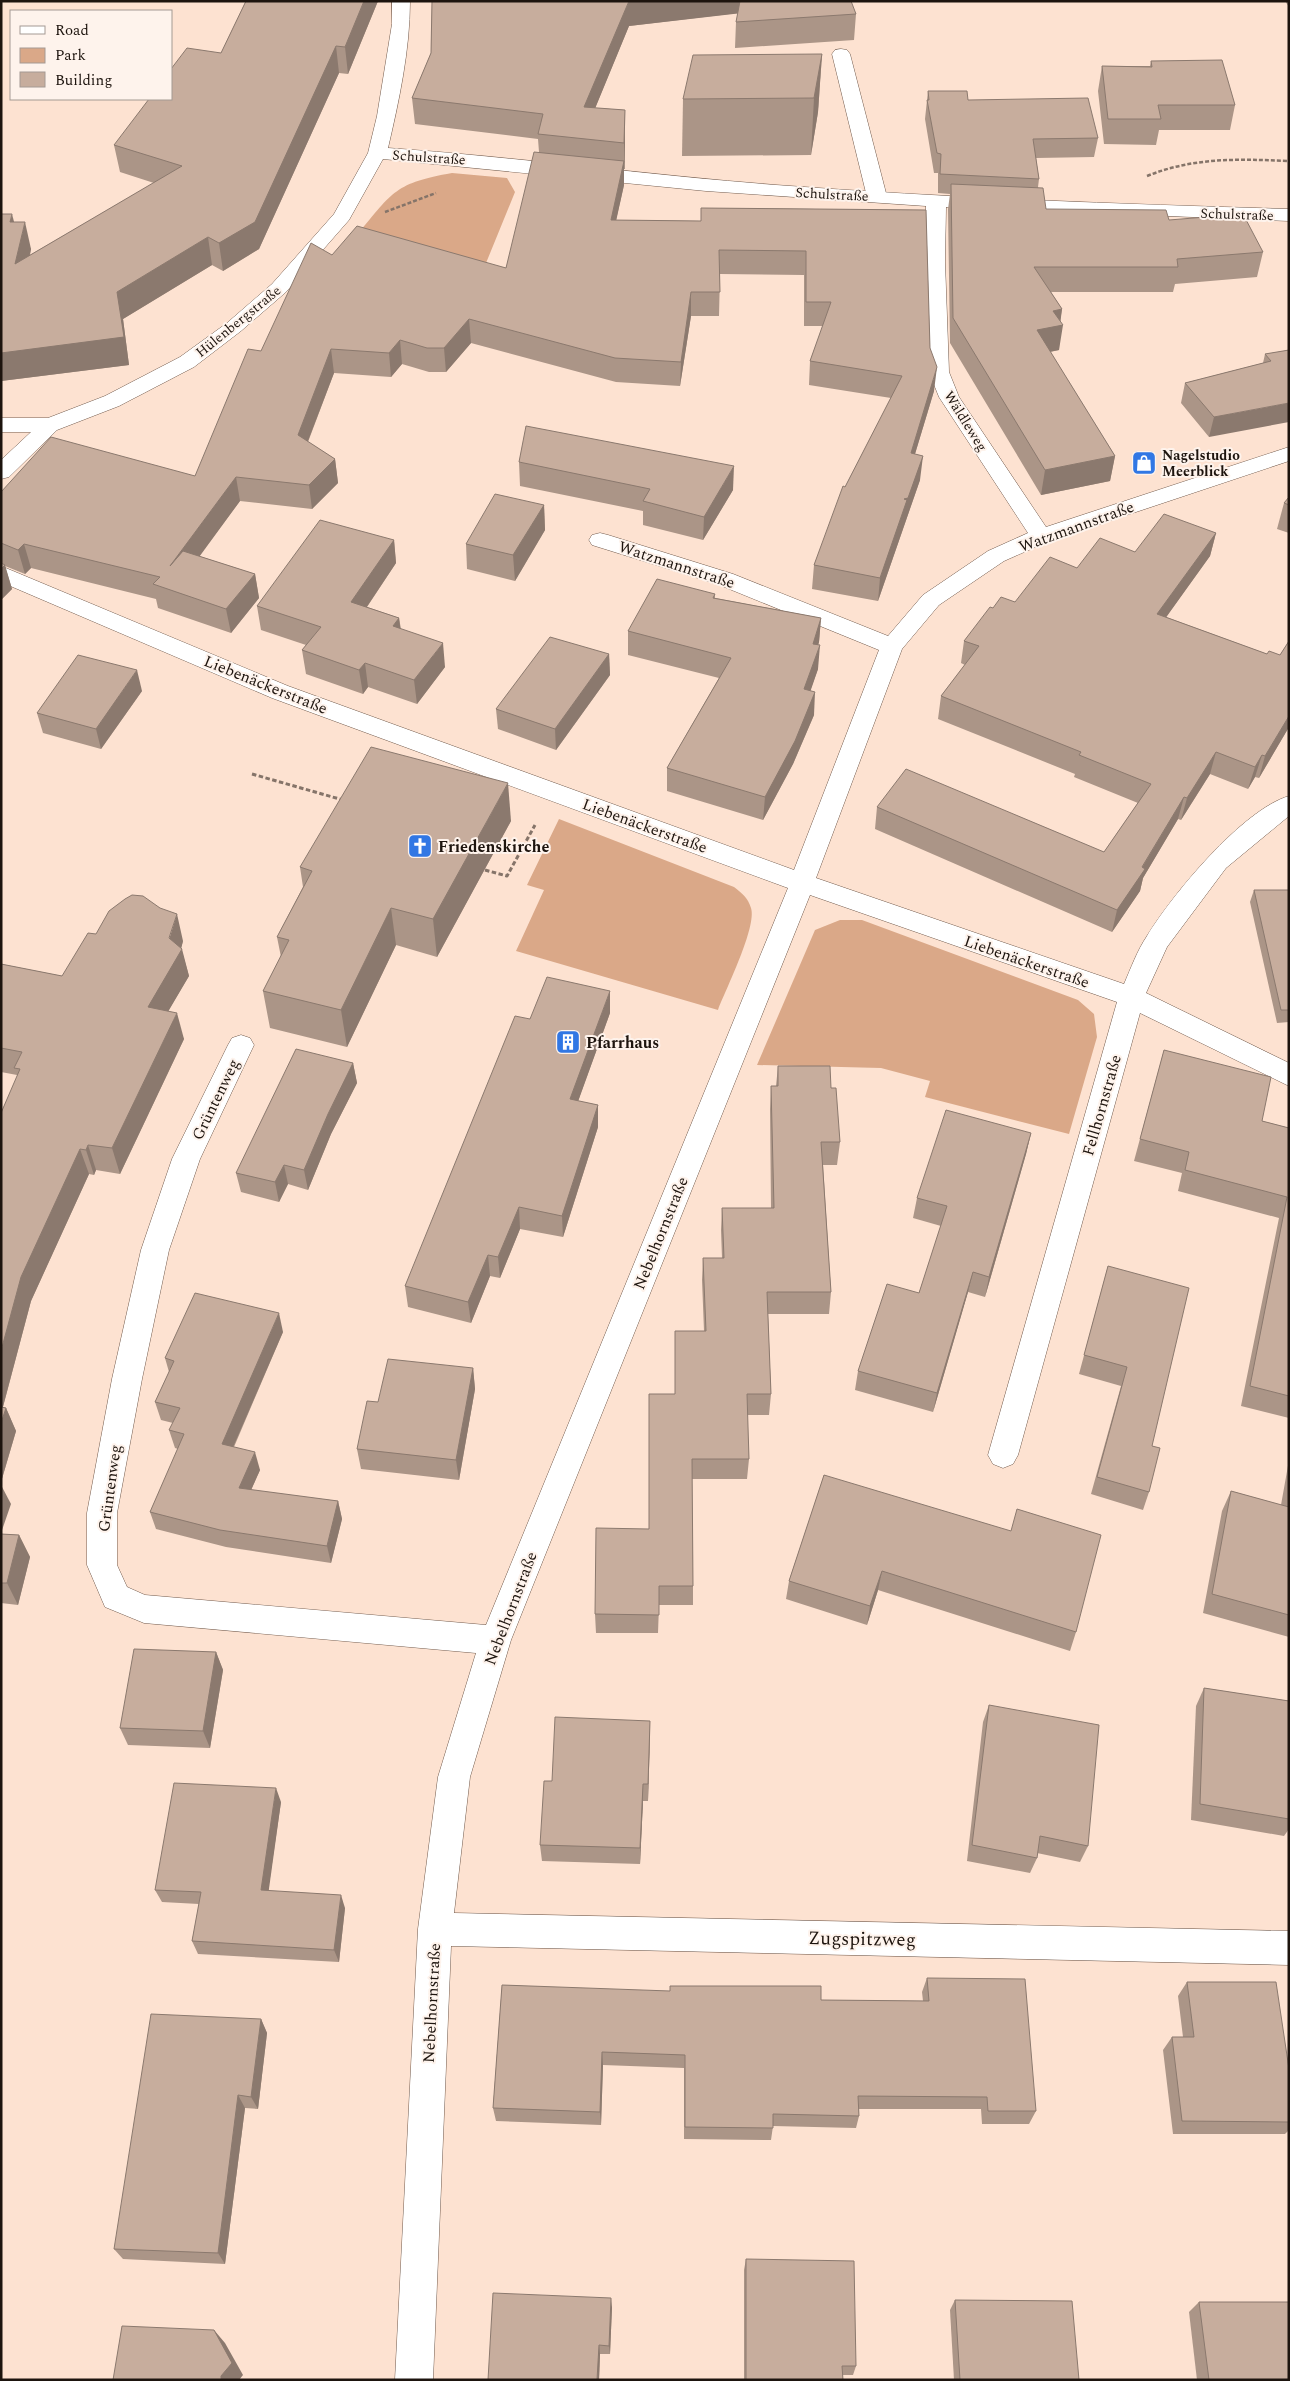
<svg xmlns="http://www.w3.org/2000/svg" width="1290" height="2381" font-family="Spectral,serif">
	<rect width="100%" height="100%" fill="#fde2d1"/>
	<!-- green -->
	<g fill="#daa888">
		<path d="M452,173L507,178L515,192L484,268L358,234C393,191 396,183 452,173Z"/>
		<path d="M559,819L734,887C742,893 748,898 751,908C757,927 726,989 718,1010L516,951L544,890L527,885Z"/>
		<path d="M840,920H862L1078,1000L1094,1014L1097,1037L1069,1134L925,1097L930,1081L881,1068L757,1065L815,930Z"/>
	</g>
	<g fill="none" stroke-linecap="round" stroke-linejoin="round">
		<defs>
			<path id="service" d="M841,49L847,50L850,54L887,197L884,201H870L867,197L832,54L835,50Z"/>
			<path id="minor" d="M392,1H410C410,50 399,101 388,148C517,157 647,175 776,185C947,198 1118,204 1289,209V221L946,207L945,262L949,372L959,397L1046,527L1289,447V461L1049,541L1004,561L939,605L902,649L816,878L1124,984C1131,968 1137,951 1147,936C1172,895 1242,810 1289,796V816L1226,868L1167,947L1146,993L1289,1063V1086L1140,1013L1018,1455L1013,1464L1003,1468L993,1464L988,1455L1117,1002L810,895L511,1640L470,1777L454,1913L1289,1931V1965L451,1946L433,2380H395L418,1929L438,1777L476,1653L144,1623L105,1607L87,1565V1513L112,1379L141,1250L172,1159L228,1045L232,1038L241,1035L250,1038L254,1045L200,1159L169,1250L142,1379L117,1513V1565L127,1587L145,1595L486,1625L788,888L272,698L1,582V566L288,686L794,870L879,650L717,584L592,545L589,540L592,535L600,533L608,535L733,574L888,636L923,595L988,551L1028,533L939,397L929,372L925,262L926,206L706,191L383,159L349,220L286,292L241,331L194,367L119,406L57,430L9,477L1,479V460L31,432H1V418H48L105,396L180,357L227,323L272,284L334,214L368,153L377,116L392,24Z"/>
		</defs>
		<!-- service casing -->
		<use href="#service" stroke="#725b4d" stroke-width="1"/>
		<!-- minor casing -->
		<use href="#minor" stroke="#725b4d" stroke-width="1"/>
		<!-- path-far1 -->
		<g stroke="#857469" stroke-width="2.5" stroke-dasharray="4 2" stroke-linecap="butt">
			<path d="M1147,176C1194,157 1239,159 1289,161"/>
			<path d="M385,212L436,193"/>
		</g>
		<!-- path -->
		<g stroke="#857469" stroke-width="3" stroke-dasharray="4.5 2.5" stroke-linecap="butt">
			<path d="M252,774L343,800"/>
			<path d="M485,870L507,876L535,825"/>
		</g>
		<!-- service -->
		<use href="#service" fill="#fff" fill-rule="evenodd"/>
		<!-- minor -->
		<use href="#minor" fill="#fff" fill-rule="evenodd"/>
	</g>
	<!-- wall -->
	<g fill="#ab9587">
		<path d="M246,1H378L348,74L339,73L259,249L223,271L212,265L123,319L129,365L1,381V214L14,222L31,249L30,255L154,183L120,172L114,145L221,53Z"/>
		<path d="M432,1L856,14L854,40L735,48L736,22L738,13L629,26L595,108L625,110V169H624V185L616,220L701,221V208L926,210L930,348L934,391L915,454L920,480L878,601L812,589L814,565L845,487L891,398L809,385L810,361L823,326H804V275L720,274L719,316H691L680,386L616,382L471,343L446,372H429L402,364L391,377L334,373L308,442L335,459L338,483L312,509L240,501L199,556L255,574L259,598L231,633L158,608L156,599L31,568L25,574L5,566L12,589L1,600V492L195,476L261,351L332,255L506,268L539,152L538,139L415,124L412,98L431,53Z"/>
		<path d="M1285,1H1289V7Z"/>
		<path d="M822,54L818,112L811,155L682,156L683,99Z"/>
		<path d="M1151,61L1235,105L1230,130H1159L1156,145L1104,144L1098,91L1102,66H1150Z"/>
		<path d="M928,91L968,100L1098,138L1094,157L1036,158L1039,179L1038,187L1046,209L1169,220L1263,252L1257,277L1175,284L1173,292H1051L1062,309L1060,321L1059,350L1050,352L1115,456L1110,481L1041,495L950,343L948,209L950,194L938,193V173H934L925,119Z"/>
		<path d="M1289,350L1209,437L1181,403L1185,383L1263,363L1265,354Z"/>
		<path d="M519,462L733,490L703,540L643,525V511L520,486Z"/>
		<path d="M1289,497V533L1277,529L1284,503Z"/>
		<path d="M544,505L545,530L515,581L467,569L466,544Z"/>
		<path d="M1216,533L1210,556L1166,617L1267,654L1280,655L1289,641V727L1259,778L1255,777L1248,789L1210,774L1181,820L1178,819L1143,878L1140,891L1112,932L875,829L877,807L1104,852L1138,803L1074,777L1075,774L938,719L941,696L965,665L961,663L964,641L993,608L1015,602L1077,568L1135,552Z"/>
		<path d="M394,540L396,563L367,607L399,618L401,629L445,667L417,704L368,687L363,694L306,674L302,650L306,645L261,630L257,606Z"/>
		<path d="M715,594V598L821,618L819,642L818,645V669L810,691L814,715L793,764L763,820L667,791V768L719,678L628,655V631Z"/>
		<path d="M609,654L610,675L556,750L498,729L496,709Z"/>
		<path d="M142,691L101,749L43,733L37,713Z"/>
		<path d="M511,821L437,957L396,945L347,1047L270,1028L263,991L281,957L277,937L303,887L300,867Z"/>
		<path d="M1254,890H1289V1022L1277,1023L1250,902Z"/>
		<path d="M183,941L181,948L189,976L168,1011L184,1039L120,1174L96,1170L94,1175L89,1174L31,1301L3,1407L6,1408L16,1431L1,1482V1113L17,1077V1075L1,1072V964L62,976Z"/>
		<path d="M610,1013L578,1101L598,1105V1127L563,1237L520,1229L500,1278L490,1276L471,1323L408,1307L405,1286L530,1019Z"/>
		<path d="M1164,1050L1262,1121L1289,1128V1418L1241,1406L1279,1218L1178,1191L1182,1173L1134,1161Z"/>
		<path d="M353,1063L357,1083L331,1134L308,1190L288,1184L279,1202L241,1192L236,1173Z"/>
		<path d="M778,1066L831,1088L840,1142L837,1165H823L831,1292L829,1314H768L771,1394L769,1415H747L749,1459L747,1479H692L693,1586V1605H659L658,1633H596L595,1614L649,1529L675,1394V1331H704L702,1280L703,1258H722L721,1230L722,1208H771L770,1109L771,1086H776Z"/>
		<path d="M1031,1133L1026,1154L985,1297L968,1292L933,1412L855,1390L858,1371L919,1293L941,1226L913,1218L917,1198Z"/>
		<path d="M1108,1266L1152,1446L1149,1492L1143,1510L1091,1494L1121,1386L1079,1374Z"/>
		<path d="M283,1332L234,1447L260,1470L251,1490L338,1501L342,1519L331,1563L226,1547L156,1529L150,1512L178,1449L175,1448L169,1430L173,1423L161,1420L155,1402L169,1372L165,1358Z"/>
		<path d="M473,1368L475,1389L459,1480L361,1469L357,1449L378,1402Z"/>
		<path d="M1289,1460V1637L1203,1613L1222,1511L1231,1491L1281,1505Z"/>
		<path d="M824,1475L1076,1632L1070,1651L878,1590L867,1625L786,1599L789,1581Z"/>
		<path d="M1,1534L19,1535L30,1557L18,1605L1,1603Z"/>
		<path d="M216,1652L223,1670L210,1748L128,1745L120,1728Z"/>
		<path d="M1204,1688L1289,1701V1829L1284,1836L1191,1820L1196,1706Z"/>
		<path d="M989,1705L1088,1846L1080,1862L1037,1853V1858L1030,1873L967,1861L983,1722Z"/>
		<path d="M650,1721L648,1801H643L640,1864L542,1861L540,1845L552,1781Z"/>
		<path d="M281,1802L268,1891L345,1908L339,1962L198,1954L192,1941L199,1904L162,1902L155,1890Z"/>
		<path d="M927,1978L1036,2111L1029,2124H982L981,2109H859V2116L856,2128L773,2126L771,2140L684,2139V2068L603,2065L601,2125L496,2121L493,2108L502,1985L821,2000L923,2001L922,1992Z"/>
		<path d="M1187,1982L1289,2069V2130L1285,2134H1173L1163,2050L1172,2037H1183L1178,1996Z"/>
		<path d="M261,2019L267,2033L258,2109L245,2108L225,2264L123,2259L114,2249Z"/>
		<path d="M746,2259L856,2366L853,2375H843V2380H744V2270Z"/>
		<path d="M955,2300L1079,2380H954L950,2310Z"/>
		<path d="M1199,2302L1289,2380H1197L1189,2312Z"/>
		<path d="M612,2307L610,2354H600L599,2380H488Z"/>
	</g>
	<!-- shaded-wall -->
	<g fill="#8b796e">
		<path d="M364,1H378L348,74L345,47Z"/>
		<path d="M629,1H742V13L629,26L585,133L584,107Z"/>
		<path d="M336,46L339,73L259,249L223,271L219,243Z"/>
		<path d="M822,54L818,112L811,155L814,98Z"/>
		<path d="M625,110V169L624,143Z"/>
		<path d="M624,161V185L611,244V220Z"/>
		<path d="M12,214L19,241L10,222Z"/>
		<path d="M25,222L31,249L22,291L15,264Z"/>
		<path d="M208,237L212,265L123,319L129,365L1,381V353L117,292Z"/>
		<path d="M691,292V316L680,386L681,362Z"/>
		<path d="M1062,309L1060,325H1063L1059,350L1033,355L1037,330L1053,311Z"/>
		<path d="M469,319L471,343L446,372L444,348Z"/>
		<path d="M400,340L402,364L391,377L389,353Z"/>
		<path d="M331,349L334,373L301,459L298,435Z"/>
		<path d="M937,367L934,391L908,477L911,453Z"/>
		<path d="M1289,403V422L1209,437L1214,417Z"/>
		<path d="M923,456L920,480L878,601L880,578L904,499Z"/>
		<path d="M1115,456L1110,481L1041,495L1045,470Z"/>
		<path d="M335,459L338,483L312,509L309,485Z"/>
		<path d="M734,466L733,490L703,540L704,517Z"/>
		<path d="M236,477L240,501L175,590L170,566Z"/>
		<path d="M544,505L545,530L515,581L513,555Z"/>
		<path d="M1216,533L1210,556L1152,637L1157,614Z"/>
		<path d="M394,540L396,563L354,626L351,602Z"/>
		<path d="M24,544L31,568L25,574L18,550Z"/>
		<path d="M5,565L12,589L1,600V569Z"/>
		<path d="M255,574L259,598L231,633L226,609Z"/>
		<path d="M399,618L402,642L393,626Z"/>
		<path d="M821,618L819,642L811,667L813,644Z"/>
		<path d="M443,643L445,667L417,704L414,680Z"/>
		<path d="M820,645L818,669L803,713L804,689Z"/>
		<path d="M609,654L610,675L556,750L555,729Z"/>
		<path d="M365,663L368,687L363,694L359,670Z"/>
		<path d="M137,670L142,691L101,749L96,729Z"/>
		<path d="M815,692L814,715L793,764L763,820L765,797Z"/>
		<path d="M1289,716V727L1259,778L1265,756Z"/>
		<path d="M1216,752L1210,774L1181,820L1187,798Z"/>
		<path d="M1262,755L1255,777L1248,789L1255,767Z"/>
		<path d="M508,783L511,821L437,957L433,919Z"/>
		<path d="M1184,797L1178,819L1143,878L1140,891L1112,932L1117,910Z"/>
		<path d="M391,908L396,945L347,1047L341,1010Z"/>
		<path d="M177,914L183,941L180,953L182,949L189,976L155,1034L148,1007Z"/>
		<path d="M610,991V1013L571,1121L570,1099Z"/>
		<path d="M177,1013L184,1039L120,1174L112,1148Z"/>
		<path d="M353,1063L357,1083L331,1134L308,1190L304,1170L328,1114Z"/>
		<path d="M598,1105V1127L563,1237L562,1216Z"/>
		<path d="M1031,1133L1026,1154L985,1297L989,1277Z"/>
		<path d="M88,1145L96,1170L94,1175L86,1150Z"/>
		<path d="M80,1149L89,1174L31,1301L1,1414V1351L21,1277Z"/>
		<path d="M284,1165L288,1184L279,1202L275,1182Z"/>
		<path d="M519,1207L520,1229L500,1278L498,1257Z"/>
		<path d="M488,1255L490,1276L471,1323L468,1302Z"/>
		<path d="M973,1272L968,1292L933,1412L937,1393Z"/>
		<path d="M279,1313L283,1332L227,1461L222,1444Z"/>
		<path d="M473,1368L475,1389L459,1480L456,1460Z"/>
		<path d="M6,1408L16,1431L1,1482V1423Z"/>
		<path d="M255,1452L260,1470L244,1506L239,1488Z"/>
		<path d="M1,1485L11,1504L1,1533Z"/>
		<path d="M338,1501L342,1519L331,1563L327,1546Z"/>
		<path d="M19,1535L30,1557L18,1605L7,1583Z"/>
		<path d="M882,1571L878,1590L867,1625L870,1606Z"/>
		<path d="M216,1652L223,1670L210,1748L203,1731Z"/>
		<path d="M650,1721V1738L648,1801V1784Z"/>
		<path d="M643,1784V1801L640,1864V1848Z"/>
		<path d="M276,1788L281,1802L267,1903L261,1890Z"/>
		<path d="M341,1895L345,1908L339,1962L334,1950Z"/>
		<path d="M261,2019L267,2033L258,2109L251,2097Z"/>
		<path d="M602,2052L603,2065L601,2125L600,2112Z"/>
		<path d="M238,2095L245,2108L225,2264L218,2253Z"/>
		<path d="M611,2298L612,2307L610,2354L609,2346Z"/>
		<path d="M214,2330L225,2343L243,2375L239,2380H221Z"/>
		<path d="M599,2345L600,2354L599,2380H597Z"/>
	</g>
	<!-- building -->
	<g fill="#c7ad9d" stroke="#8b796e">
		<path d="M246,1H364L345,47L336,46L255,222L219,243L208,237L117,292L124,337L1,353V214H12L10,222H25L15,264L182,166L114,145L149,99H171V69L187,48L221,53Z"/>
		<path d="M432,1H629L584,107L625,110L624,143L538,134L543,114L412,98L431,53Z"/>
		<path d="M740,1H851L856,14L736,22Z"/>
		<path d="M822,54L814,98L683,99L693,55Z"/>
		<path d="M1222,60L1235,105H1158L1161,119H1108L1102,66L1152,67L1151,61Z"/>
		<path d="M928,91H967L968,100L1088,98L1098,138L1033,139L1039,179L940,174L941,154L937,153L927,100H929Z"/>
		<path d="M534,152L624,161L611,220L701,221V208L926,210L930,348L937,367L911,453L923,456L908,498L904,499L907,500L880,578L814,565L843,486L845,487L902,376L810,361L831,302H806V251L719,250L720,292H691L681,362L615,358L469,319L444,348H427L400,340L389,353L331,349L298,435L335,459L309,485L236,477L170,566L183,551L255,574L226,609L153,584L160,577L24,544L18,550L1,543V492L51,437L195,476L248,349L261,351L311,243L332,255L357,226L506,268Z"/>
		<path d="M951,184L1043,188L1046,209L1166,210L1169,220L1243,214L1263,252L1177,259L1178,267H1034L1062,309L1053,311L1063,325L1037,330L1115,456L1045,470L953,318Z"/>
		<path d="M1289,350V403L1214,417L1185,383L1271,361L1265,354Z"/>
		<path d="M526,426L734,466L704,517L643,501L650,489L519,462Z"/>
		<path d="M495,494L544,505L513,555L466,544Z"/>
		<path d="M1289,497V505L1284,503Z"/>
		<path d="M1164,514L1216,533L1157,614L1267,654L1269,651L1280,655L1289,641V716L1265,756L1262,755L1255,767L1216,752L1187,798L1184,797L1142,867L1145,869L1117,910L877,807L906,769L1104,852L1151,784L1079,755L1081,752L941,696L979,646L964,641L990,607L993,608L1001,597L1015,602L1050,557L1077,568L1100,538L1135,552Z"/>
		<path d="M320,520L394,540L351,602L399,618L393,626L443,643L414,680L365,663L359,670L302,650L321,627L257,606Z"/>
		<path d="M1,563L5,565L1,569Z"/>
		<path d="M657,579L715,594L713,598L821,618L813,644L820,645L804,689L815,692L795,741L765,797L667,768L731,658L628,631Z"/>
		<path d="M550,637L609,654L555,729L496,709Z"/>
		<path d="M78,655L137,670L96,729L37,713Z"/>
		<path d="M371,747L508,783L433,919L391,908L341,1010L263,991L289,940L277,937L312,871L300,867Z"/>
		<path d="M1254,890H1289V1010H1281Z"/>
		<path d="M132,895L143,896L160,908L177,914L169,938L182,949L148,1007L177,1013L112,1148L88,1145L86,1150L80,1149L21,1277L1,1351V1113L20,1069L14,1068L22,1052L1,1048V964L62,976L88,933L96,934L109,911L125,899Z"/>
		<path d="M547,977L610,991L570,1099L598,1105L562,1216L519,1207L498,1257L488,1255L468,1302L405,1286L515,1016L530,1019Z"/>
		<path d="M296,1049L353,1063L328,1114L304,1170L284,1165L275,1182L236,1173Z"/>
		<path d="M1164,1050L1271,1077L1262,1121L1289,1128V1396L1250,1386L1287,1197L1185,1170L1189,1152L1140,1139Z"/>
		<path d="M778,1066H830L831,1088H836L840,1142H821L831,1292H767L771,1394H747L749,1459H692L693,1586H659V1615L595,1614L596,1528L649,1529V1394H675V1331H706L703,1258H724L722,1208H774L771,1086H778Z"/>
		<path d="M946,1110L1031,1133L989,1277L973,1272L937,1393L858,1371L887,1284L919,1293L947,1206L917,1198Z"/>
		<path d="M1108,1266L1189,1288L1152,1446L1160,1448L1149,1492L1097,1477L1127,1367L1084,1355Z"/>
		<path d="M195,1293L279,1313L222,1444L255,1452L239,1488L338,1501L327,1546L220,1530L150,1512L184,1434L169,1430L180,1408L155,1402L174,1361L165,1358Z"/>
		<path d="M388,1359L473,1368L456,1460L357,1449L367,1401L378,1402Z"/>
		<path d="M1,1407L6,1408L1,1423Z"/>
		<path d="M824,1475L1011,1531L1017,1509L1101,1535L1076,1632L882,1571L870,1606L789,1581Z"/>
		<path d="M1231,1491L1289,1507V1615L1212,1594Z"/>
		<path d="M1,1534L19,1535L7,1583H1Z"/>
		<path d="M134,1649L216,1652L203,1731L120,1728Z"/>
		<path d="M1204,1688L1289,1701V1819L1200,1804Z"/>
		<path d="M989,1705L1099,1725L1088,1846L1040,1836L1037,1858L972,1845Z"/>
		<path d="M555,1717L650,1721L648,1784H643L640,1848L540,1845L544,1781H552Z"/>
		<path d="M174,1783L276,1788L261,1890L341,1895L334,1950L192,1941L201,1892L155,1890Z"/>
		<path d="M927,1978L1025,1979L1036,2111H988L987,2097L858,2096L859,2116L773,2114V2128L685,2127V2055L602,2052L600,2112L493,2108L502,1985L670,1991V1986H821V2000L929,2001Z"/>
		<path d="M1187,1982H1276L1289,2069V2122L1182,2121L1172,2037H1194Z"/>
		<path d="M151,2014L261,2019L251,2097L238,2095L218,2253L114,2249Z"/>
		<path d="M746,2259L854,2261L856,2366H842L843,2380H746Z"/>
		<path d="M493,2293L611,2298L609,2346L599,2345L597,2380H488Z"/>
		<path d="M955,2300L1072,2301L1079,2380H960Z"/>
		<path d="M1199,2302H1289V2380H1209Z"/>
		<path d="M122,2326L214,2330L232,2363L221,2376V2380H113Z"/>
	</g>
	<!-- icons -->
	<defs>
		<symbol id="shop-square" viewBox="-11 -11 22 22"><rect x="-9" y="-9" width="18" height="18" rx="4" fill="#3177e4" stroke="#fef3ec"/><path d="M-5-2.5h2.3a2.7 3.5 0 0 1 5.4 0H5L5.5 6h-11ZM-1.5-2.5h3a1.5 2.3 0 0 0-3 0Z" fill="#fff"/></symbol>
		<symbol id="church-square" viewBox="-11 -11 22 22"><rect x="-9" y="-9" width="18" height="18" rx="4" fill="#3177e4" stroke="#fef3ec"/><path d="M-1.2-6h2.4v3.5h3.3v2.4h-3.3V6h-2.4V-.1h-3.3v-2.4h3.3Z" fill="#fff"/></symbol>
		<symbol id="building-square" viewBox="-11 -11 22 22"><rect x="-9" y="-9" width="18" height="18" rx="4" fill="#3177e4" stroke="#fef3ec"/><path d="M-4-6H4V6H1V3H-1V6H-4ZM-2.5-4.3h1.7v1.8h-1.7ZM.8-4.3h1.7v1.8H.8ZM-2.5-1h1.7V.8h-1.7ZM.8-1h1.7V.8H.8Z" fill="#fff"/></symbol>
	</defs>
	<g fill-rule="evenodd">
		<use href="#shop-square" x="1130" y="449" width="28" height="28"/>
		<use href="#church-square" x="406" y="832" width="28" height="28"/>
		<use href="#building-square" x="554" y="1028" width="28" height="28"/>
	</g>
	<g text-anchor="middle" stroke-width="4" stroke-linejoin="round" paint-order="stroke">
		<!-- far-street labels -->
		<g font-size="14" fill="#1d140e" stroke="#fef3ec">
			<text transform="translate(429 157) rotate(4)" y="5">Schulstraße</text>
			<text transform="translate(832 194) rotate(3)" y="5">Schulstraße</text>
			<text transform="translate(1237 214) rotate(2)" y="5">Schulstraße</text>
			<text transform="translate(238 321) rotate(-39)" y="5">Hülenbergstraße</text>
			<text transform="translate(966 421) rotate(58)" y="5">Wäldleweg</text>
		</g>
		<!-- far-poi labels -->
		<g font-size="14" font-weight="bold" fill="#1d140e" stroke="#fef3ec" text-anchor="start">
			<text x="1162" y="460">Nagelstudio<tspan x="1162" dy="16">Meerblick</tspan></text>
		</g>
		<!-- street labels -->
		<g font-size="16" fill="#1d140e" stroke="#fef3ec">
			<text transform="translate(1076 526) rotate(-20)" y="6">Watzmannstraße</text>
			<text transform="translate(677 564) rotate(18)" y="6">Watzmannstraße</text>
			<text transform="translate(266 684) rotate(22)" y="6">Liebenäckerstraße</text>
			<text transform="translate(645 825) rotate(20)" y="6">Liebenäckerstraße</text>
			<text transform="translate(1027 961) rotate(19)" y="6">Liebenäckerstraße</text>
			<text transform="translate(215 1099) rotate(-64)" y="6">Grüntenweg</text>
			<text transform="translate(1101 1105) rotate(-74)" y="6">Fellhornstraße</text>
			<text transform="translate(660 1233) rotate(-68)" y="6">Nebelhornstraße</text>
			<text transform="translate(109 1488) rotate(-82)" y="6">Grüntenweg</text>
			<text transform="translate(510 1608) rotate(-69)" y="6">Nebelhornstraße</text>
			<text transform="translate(431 2003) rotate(-87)" y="6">Nebelhornstraße</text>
		</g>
		<!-- poi labels -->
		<g font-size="16" font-weight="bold" fill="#1d140e" stroke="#fef3ec" text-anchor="start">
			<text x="438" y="852">Friedenskirche</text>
			<text x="586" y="1048">Pfarrhaus</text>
		</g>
		<!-- near-street labels -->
		<g font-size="19" fill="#1d140e" stroke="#fef3ec">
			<text transform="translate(862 1938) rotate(1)" y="7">Zugspitzweg</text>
		</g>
	</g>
	<!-- border -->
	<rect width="1290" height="2381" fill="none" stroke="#1d140e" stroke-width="5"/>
	<!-- legend -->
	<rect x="10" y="10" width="162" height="90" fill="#fef3ec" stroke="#a49a93"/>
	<rect x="20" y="26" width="25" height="8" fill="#ffffff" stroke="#a49a93"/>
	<text x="55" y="35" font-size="15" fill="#1d140e">Road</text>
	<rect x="20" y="48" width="25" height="15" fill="#daa888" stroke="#a49a93"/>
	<text x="55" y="60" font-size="15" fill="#1d140e">Park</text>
	<rect x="20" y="72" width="25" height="15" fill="#c7ad9d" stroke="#a49a93"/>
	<text x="55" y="85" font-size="15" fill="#1d140e">Building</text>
</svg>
